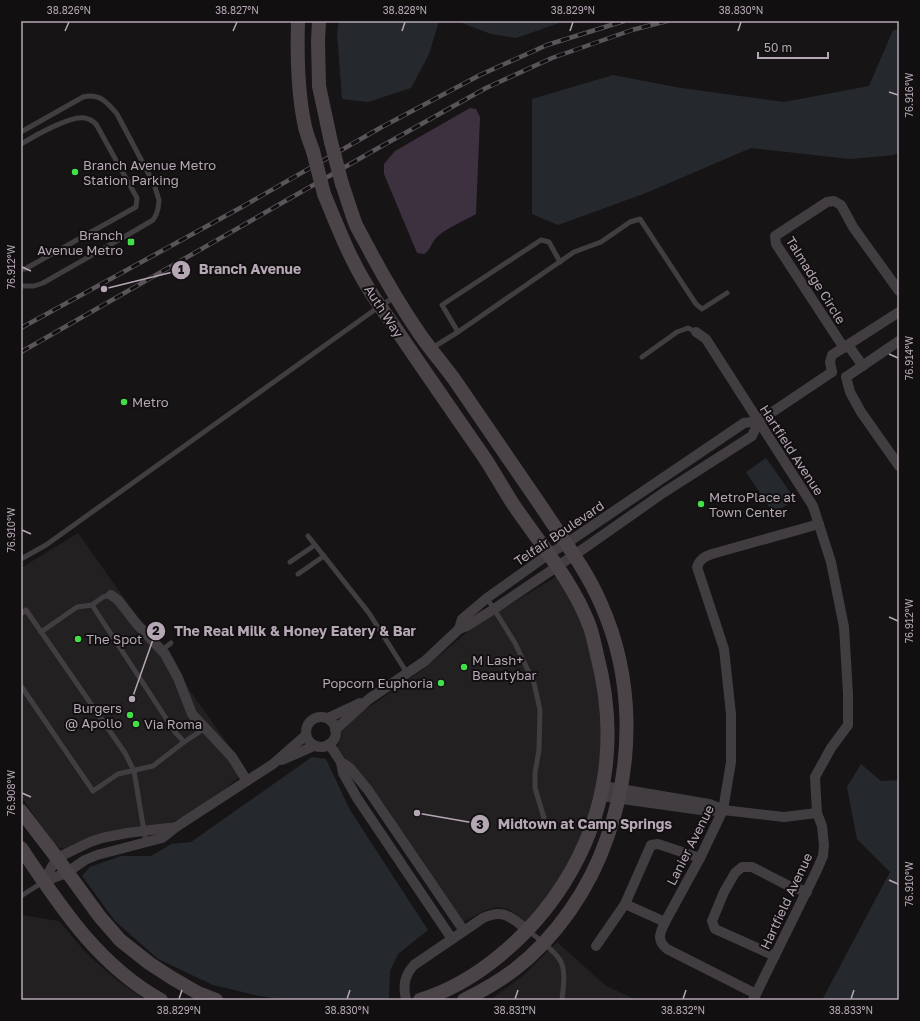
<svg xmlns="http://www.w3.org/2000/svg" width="920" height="1021" font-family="'Golos Text',sans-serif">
	<rect width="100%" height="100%" fill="#161415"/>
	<!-- built -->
	<g fill="#232022">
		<path d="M78,533L247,771L206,804L184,817L172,822L131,831L66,849L60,848L54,844L21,796V568Z"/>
		<path d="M559,575L580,615L591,647L603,721L601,756L596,785L587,820L576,847L565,870L547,898L527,923L508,909L497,907L486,910L463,922L378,798L337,748L343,727L362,712L421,671L466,633L489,617Z"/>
		<path d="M21,915L59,921L87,954L118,981L145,1000H21Z"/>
		<path d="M557,942L605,985L636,1000H490L525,974Z"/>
	</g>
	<!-- green -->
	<g fill="#25292d">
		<path d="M339,21H439L429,54L411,88L368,102L342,99L337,33Z"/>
		<path d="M457,21H565L516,38L491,34Z"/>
		<path d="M893,30H899V152L894,155L850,159L751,148L646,193L558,225L532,214V99L613,75L681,88L784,102L869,86Z"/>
		<path d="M766,458L795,499L774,514L746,472Z"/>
		<path d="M312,757L326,759L350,810L428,930L398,954L390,971L389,998L378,1000H287L259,996L213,985L158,959L115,921L82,876L90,867L121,856H151L171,844L191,842Z"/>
		<path d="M861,764L881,781L899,780V1000H822L890,872L857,839L847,787Z"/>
	</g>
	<!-- water -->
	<path fill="#3d313f" d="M470,108L476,109L480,117L476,214C464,221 444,229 435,239C431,244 430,250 424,254L417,253L384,174V164L395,151Z"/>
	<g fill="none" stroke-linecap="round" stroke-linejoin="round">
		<!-- lane -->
		<g stroke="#413d40" stroke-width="5">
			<path d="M21,132L83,97C100,93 107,102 117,114L154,184L159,200L158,209L156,215L153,220L136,230L43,283L34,286H21"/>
			<path d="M21,144C34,136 71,115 85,118C90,119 93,121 96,124L137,198L136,207L25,269H21"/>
			<path d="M458,332L442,305L541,240L549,242L560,262"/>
			<path d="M432,348L458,332L574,252L601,242L630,222L640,219L696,304L702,309L727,293"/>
			<path d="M642,357L677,332L688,328L696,332"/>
			<path d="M308,536L369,613L407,673"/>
			<path d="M21,559L46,545L380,306L395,297"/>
			<path d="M290,562L315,545"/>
			<path d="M298,574L324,556"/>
			<path d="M487,598L515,643L534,683L540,710L539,750L535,773V788L544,818"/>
			<path d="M92,605L175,732L184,742"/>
			<path d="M21,614L26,610L125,753L134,771L146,843"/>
			<path d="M41,632L77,607L92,605L103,597L111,595"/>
			<path d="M162,650L171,643"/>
			<path d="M21,686L93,791L118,774L153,766L184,742L204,729"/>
			<path d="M21,896L43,882"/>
			<path d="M529,931C538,939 556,951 561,962C566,973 563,988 562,1000"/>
		</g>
		<!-- street -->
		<g stroke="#413d40" stroke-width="10">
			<path d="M696,332L706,339L813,506L831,562L844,627L848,694V725L831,748L815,777L817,813L822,826L824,845L823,856L817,870L753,1000"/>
			<path d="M848,345L863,366"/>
			<path d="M844,348L776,244L775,236L827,202L834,201L841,205L853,227L899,291"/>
			<path d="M832,372L830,362L832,355L899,312"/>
			<path d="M846,377L850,392L861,412L899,466"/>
			<path d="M846,377L899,341"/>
			<path d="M111,595L118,600L136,623L165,654L178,678L192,714L232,757L247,781"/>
			<path d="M459,629L462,619L487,598L549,554L567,543L744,423L759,421L832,372"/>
			<circle cx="321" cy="732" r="15"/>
			<path d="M328,718L360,703"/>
			<path d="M335,730L369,699L425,661L459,629L467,626L494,609L586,547L663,493L752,436L759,421"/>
			<path d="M329,744L341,762L350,768L368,790L464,931"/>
			<path d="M282,760L314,746"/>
			<path d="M341,762L343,773L357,798L452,939"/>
			<path d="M603,786L709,804L722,809"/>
			<path d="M601,796L708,811L723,810L784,817L817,813"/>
			<path d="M43,882L66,873L85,860L97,855L162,838L176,827L273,764L306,735"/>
			<path d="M43,882L57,858L90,842L102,838L127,833L176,827"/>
			<path d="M625,904L665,922"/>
			<path d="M596,946L625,904L651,845L658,844L700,858"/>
			<path d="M775,956L715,929L712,921L724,892L735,873L742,867H752L787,885L807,892"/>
			<path d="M756,994L667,949C656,940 660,933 665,922L700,858L723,810L731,762V714L724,649L697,567C700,559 704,557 712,554L819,524"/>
			<path d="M406,1000C403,986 404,976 414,965L483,918C504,908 511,918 528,930"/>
		</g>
		<!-- secondary -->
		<g stroke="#4a4449" stroke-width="14">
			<path d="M298,21C297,54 298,95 305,127C307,135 310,143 313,151"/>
			<path d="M319,21L318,41L319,86L331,142"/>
			<path d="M342,184C347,198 351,212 356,225C361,235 367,245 372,255C386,281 402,308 419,333C430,349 442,363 454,379C483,421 512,463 541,506C562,538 586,569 601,604C634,678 634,763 607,838C590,888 556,938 514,970C498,982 482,991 464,1000"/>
			<path d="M324,194C337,225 349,257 367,286C375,300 385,313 394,326C423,369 453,412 482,454C493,470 502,487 513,504C540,544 573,581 590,627C593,636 595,646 597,655C618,735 608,813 564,883C532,934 477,983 420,1000"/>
			<path d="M21,811L57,858L100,917L120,940L149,963L172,978L198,993L216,1000"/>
			<path d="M21,848C60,906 98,965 161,1000"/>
		</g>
		<defs>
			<g id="rail">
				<path d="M21,328L240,208L380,128L480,75L547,45L624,21"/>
				<path d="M21,352L380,147L486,88L552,58L632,30L667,21"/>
			</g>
		</defs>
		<!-- rail casing -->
		<use href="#rail" stroke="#5b545a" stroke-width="4.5"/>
		<!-- rail -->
		<use href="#rail" stroke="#110f10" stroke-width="3" stroke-dasharray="9" stroke-linecap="butt"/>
		<!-- secondary-bridge -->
		<g stroke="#4a4449" stroke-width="14">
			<path d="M331,142L342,184"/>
			<path d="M313,151L324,194"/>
		</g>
	</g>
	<!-- ticks -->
	<path fill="none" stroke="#b5a7b4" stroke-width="1.5" d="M65,31L69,22M233,31L237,22M402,31L405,22M570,31L573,22M738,31L741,22M889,92L898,95M22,267L31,271M889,354L898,358M22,530L31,534M889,617L898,621M22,793L31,797M889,880L898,884M179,999L182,990M347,999L350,990M515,999L518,990M683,999L686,990M851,999L854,990"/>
	<!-- markers -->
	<g fill="#43df49" stroke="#110f10" stroke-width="1.5">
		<circle cx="75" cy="172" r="4"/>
		<rect x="127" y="238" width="8" height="8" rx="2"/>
		<circle cx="124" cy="402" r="4"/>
		<circle cx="701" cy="504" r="4"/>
		<circle cx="78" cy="639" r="4"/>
		<circle cx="464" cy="667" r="4"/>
		<circle cx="441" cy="683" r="4"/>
		<circle cx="130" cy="715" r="4"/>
		<circle cx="136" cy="724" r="4"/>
	</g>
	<g text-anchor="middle" stroke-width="4" stroke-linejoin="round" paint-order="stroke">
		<!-- poi labels -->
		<g font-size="13" fill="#b5a7b4" stroke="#110f10" text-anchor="start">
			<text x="83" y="170">Branch Avenue Metro<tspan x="83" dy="15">Station Parking</tspan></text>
			<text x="123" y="240" text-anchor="end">Branch<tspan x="123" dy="15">Avenue Metro</tspan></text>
			<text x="132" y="407">Metro</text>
			<text x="709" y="502">MetroPlace at<tspan x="709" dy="15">Town Center</tspan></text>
			<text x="86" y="644">The Spot</text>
			<text x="472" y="665">M Lash+<tspan x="472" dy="15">Beautybar</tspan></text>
			<text x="433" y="688" text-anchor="end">Popcorn Euphoria</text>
			<text x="122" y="713" text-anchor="end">Burgers<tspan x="122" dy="15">@ Apollo</tspan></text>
			<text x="144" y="729">Via Roma</text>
		</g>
		<!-- street labels -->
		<g font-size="13" fill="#b5a7b4" stroke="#110f10">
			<text transform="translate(816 280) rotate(58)" y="5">Talmadge Circle</text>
			<text transform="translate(384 311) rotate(57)" y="5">Auth Way</text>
			<text transform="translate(792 450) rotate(57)" y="5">Hartfield Avenue</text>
			<text transform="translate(559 533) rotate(-34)" y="5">Telfair Boulevard</text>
			<text transform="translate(690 845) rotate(-63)" y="5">Lanier Avenue</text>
			<text transform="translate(786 901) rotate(-65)" y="5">Hartfield Avenue</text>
		</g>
	</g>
	<!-- callouts -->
	<path fill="none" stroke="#b5a7b4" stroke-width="1.5" d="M104 289L181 270M132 699L156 631M417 813L480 824"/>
	<g fill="#b5a7b4" stroke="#110f10" stroke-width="1.5">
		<circle cx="104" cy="289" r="4"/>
		<circle cx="132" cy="699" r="4"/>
		<circle cx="417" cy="813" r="4"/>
		<circle cx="181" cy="270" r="10"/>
		<circle cx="156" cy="631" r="10"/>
		<circle cx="480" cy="824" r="10"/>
	</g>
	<g font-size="12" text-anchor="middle" font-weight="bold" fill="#111">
		<text x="181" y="274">1</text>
		<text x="156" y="635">2</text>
		<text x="480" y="829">3</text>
	</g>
	<g font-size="14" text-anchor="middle" font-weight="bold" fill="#b5a7b4" stroke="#110f10" stroke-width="4" stroke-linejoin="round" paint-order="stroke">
		<text x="250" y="274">Branch Avenue</text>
		<text x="295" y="636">The Real Milk &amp; Honey Eatery &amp; Bar</text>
		<text x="585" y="829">Midtown at Camp Springs</text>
	</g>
	<!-- border -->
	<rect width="920" height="1021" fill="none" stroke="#110f10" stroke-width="44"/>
	<!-- scale -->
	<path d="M758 52v6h70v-6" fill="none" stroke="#b5a7b4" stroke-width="2"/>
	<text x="764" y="52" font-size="12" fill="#b5a7b4" stroke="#110f10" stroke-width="3" paint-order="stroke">50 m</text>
	<rect x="22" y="22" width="876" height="977" fill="none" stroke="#b5a7b4" stroke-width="1.5"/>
	<g font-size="10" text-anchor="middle" fill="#b5a7b4">
		<text x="69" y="14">38.826°N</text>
		<text x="237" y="14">38.827°N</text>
		<text x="405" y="14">38.828°N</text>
		<text x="573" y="14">38.829°N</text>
		<text x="741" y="14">38.830°N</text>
		<text transform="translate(909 95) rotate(-90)" y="4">76.916°W</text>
		<text transform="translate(11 267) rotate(-90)" y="4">76.912°W</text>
		<text transform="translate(909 358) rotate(-90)" y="4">76.914°W</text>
		<text transform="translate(11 530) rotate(-90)" y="4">76.910°W</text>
		<text transform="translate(909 621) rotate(-90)" y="4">76.912°W</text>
		<text transform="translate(11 793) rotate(-90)" y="4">76.908°W</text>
		<text transform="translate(909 884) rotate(-90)" y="4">76.910°W</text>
		<text x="179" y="1014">38.829°N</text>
		<text x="347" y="1014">38.830°N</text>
		<text x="515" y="1014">38.831°N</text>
		<text x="683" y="1014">38.832°N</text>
		<text x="851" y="1014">38.833°N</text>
	</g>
</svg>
